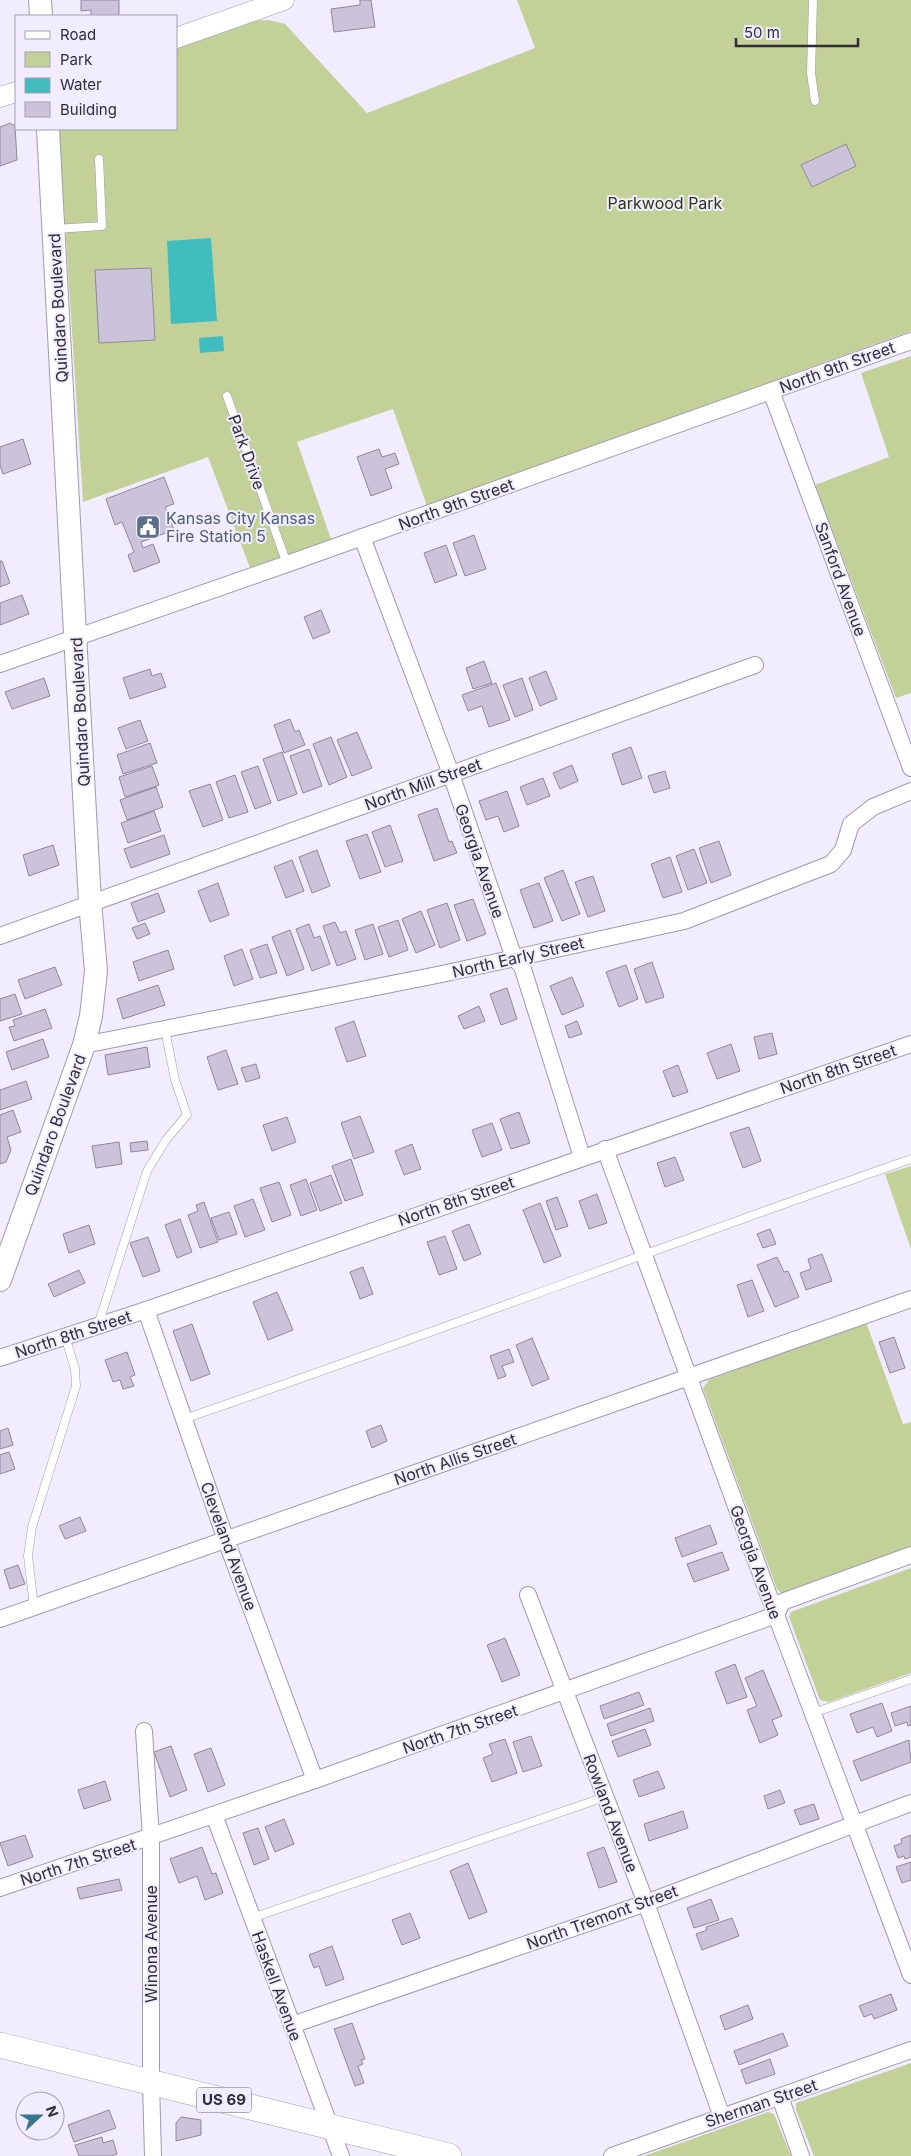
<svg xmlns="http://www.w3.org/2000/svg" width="911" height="2156" font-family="Inter,sans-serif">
	<rect width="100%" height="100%" fill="#f2ecff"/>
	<!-- green -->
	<g fill="#c3d199">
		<path d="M517,0H911V331L427,506L393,409L297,442L331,539L250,568L208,457L83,502L59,129H176V47L249,21L269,20L285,24L367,113L535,48Z"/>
		<path d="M911,356V693L896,698L815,485L889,457L861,373Z"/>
		<path d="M911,1166V1249L885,1174Z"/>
		<path d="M866,1322L903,1424L911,1422V1547L782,1594L777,1589L703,1388L709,1380Z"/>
		<path d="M911,1568V1673L829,1702L820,1700L789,1617L791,1612Z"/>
		<path d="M911,2063V2156H814L796,2110V2103Z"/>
		<path d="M768,2112L774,2114L791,2156H644Z"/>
	</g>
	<!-- water -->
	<g fill="#42bdbf">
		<path d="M211,238L217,321L171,324L167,241Z"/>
		<path d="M223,336L224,351L200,353L199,338Z"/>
	</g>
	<!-- building -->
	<g fill="#cbc3da" stroke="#8f889d">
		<path d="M81,0H119V16H91V10L81,11Z"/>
		<path d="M360,0H371L375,27L334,32L331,9L360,5Z"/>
		<path d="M10,123L15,126L17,160L0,166V127Z"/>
		<path d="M846,144L856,166L812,187L801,165Z"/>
		<path d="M151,268L155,340L99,343L95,270Z"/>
		<path d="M23,439L31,464L3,474L0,465V447Z"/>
		<path d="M379,449L382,457L395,453L399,464L385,469L392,488L371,496L357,457Z"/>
		<path d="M164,477L174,504L165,507L174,530L141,542L143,548L153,544L160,562L134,572L128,555L134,552L122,522L115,525L106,499Z"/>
		<path d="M474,535L486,569L465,576L453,543Z"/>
		<path d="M446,545L457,575L435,583L424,553Z"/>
		<path d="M0,561H2L10,583L0,587Z"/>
		<path d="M22,595L29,614L0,625V603Z"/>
		<path d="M321,610L330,632L313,639L304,617Z"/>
		<path d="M484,661L492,683L473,689L466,668Z"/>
		<path d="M150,669L152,676L161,673L166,687L130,699L123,678Z"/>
		<path d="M546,671L557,699L540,706L529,678Z"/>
		<path d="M44,678L50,696L12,709L5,692Z"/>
		<path d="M522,678L533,710L515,717L503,685Z"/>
		<path d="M496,683L510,720L489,727L482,706L468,711L462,695Z"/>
		<path d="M290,719L295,732L299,730L305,745L284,753L274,725Z"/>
		<path d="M140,720L148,741L126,749L118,728Z"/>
		<path d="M357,732L372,768L352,776L337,740Z"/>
		<path d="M331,737L347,777L329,785L313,744Z"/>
		<path d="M150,743L157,763L123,774L117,755Z"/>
		<path d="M631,747L642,778L622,785L612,754Z"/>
		<path d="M309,749L322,786L303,793L290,756Z"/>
		<path d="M282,752L297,794L278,801L263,759Z"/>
		<path d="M572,765L578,781L560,789L553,773Z"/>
		<path d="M152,766L159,785L125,797L119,777Z"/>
		<path d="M258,766L271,803L255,809L241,772Z"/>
		<path d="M665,771L670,788L654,793L648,776Z"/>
		<path d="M235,775L248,812L229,818L216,782Z"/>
		<path d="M543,778L550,796L527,805L520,787Z"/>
		<path d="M210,784L223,820L203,827L189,791Z"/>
		<path d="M156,787L163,807L127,820L120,800Z"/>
		<path d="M507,791L519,826L504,832L498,816L486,820L479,801Z"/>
		<path d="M437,808L449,842L452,841L457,853L434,861L418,815Z"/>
		<path d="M154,811L161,831L128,843L121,823Z"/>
		<path d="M390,825L403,861L385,867L372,832Z"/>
		<path d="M367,834L381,872L360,879L346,841Z"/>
		<path d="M164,835L170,854L131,868L124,849Z"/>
		<path d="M719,841L731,875L711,883L699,848Z"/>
		<path d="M53,845L59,865L29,876L23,855Z"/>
		<path d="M694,849L707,883L688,890L676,856Z"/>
		<path d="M317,850L330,886L312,893L299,857Z"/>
		<path d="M670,857L682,892L663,898L651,864Z"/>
		<path d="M292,860L304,891L286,898L274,867Z"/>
		<path d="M563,870L580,914L562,921L544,878Z"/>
		<path d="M593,876L605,911L588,917L575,882Z"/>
		<path d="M218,883L229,915L210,922L198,891Z"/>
		<path d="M539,883L553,921L534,928L520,890Z"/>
		<path d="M158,893L165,912L138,922L131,903Z"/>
		<path d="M473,899L486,934L467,941L454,905Z"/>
		<path d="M447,903L460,940L440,948L427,910Z"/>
		<path d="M421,911L435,945L416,953L402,919Z"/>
		<path d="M398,920L408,950L389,957L378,927Z"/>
		<path d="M335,922L340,933L346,931L356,959L337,966L323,926Z"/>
		<path d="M145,923L150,934L137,939L132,928Z"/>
		<path d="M309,924L314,938L320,936L330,964L312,971L296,929Z"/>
		<path d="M373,924L383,954L365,960L355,930Z"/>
		<path d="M290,930L304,969L287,976L272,937Z"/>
		<path d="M267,944L277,973L260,978L250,950Z"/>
		<path d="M242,949L253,979L234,986L224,956Z"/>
		<path d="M168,950L174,969L139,981L133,962Z"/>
		<path d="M652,962L664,997L646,1003L634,969Z"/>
		<path d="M626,965L638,999L619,1007L606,972Z"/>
		<path d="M55,967L62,985L25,999L18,980Z"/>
		<path d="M572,977L584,1006L562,1015L550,986Z"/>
		<path d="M158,985L165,1005L123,1019L117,999Z"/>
		<path d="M507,988L517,1019L501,1025L490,994Z"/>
		<path d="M15,994L22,1014L0,1021V999Z"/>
		<path d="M479,1006L485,1021L464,1029L458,1016Z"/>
		<path d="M45,1009L52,1028L14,1041L9,1027L15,1026L13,1020Z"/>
		<path d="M354,1021L366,1056L347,1062L335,1028Z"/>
		<path d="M577,1021L582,1034L569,1038L565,1026Z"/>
		<path d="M772,1033L777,1054L759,1059L754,1037Z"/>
		<path d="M43,1039L49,1057L12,1070L6,1052Z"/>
		<path d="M731,1044L740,1071L717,1079L707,1053Z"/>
		<path d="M147,1047L150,1067L108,1075L105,1055Z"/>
		<path d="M226,1050L238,1084L218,1090L207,1057Z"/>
		<path d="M256,1064L260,1078L246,1082L241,1068Z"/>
		<path d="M678,1065L688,1092L673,1097L663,1071Z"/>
		<path d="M26,1081L32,1099L0,1110V1090Z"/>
		<path d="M13,1110L21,1132L7,1137L11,1150L6,1162L0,1164V1115Z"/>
		<path d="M519,1112L530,1143L511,1149L500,1119Z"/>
		<path d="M360,1116L374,1152L354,1159L341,1123Z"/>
		<path d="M287,1117L296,1142L272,1151L263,1125Z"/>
		<path d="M492,1123L502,1150L482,1157L472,1130Z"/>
		<path d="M749,1127L761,1161L743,1168L730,1133Z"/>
		<path d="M147,1141L148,1150L131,1152L130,1143Z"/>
		<path d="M119,1142L122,1164L96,1168L92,1146Z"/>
		<path d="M412,1144L421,1169L404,1175L395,1151Z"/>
		<path d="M675,1157L684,1180L665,1187L657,1163Z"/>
		<path d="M351,1159L363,1195L345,1201L332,1166Z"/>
		<path d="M331,1175L342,1203L320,1211L310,1183Z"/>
		<path d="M306,1179L317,1210L301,1216L290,1185Z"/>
		<path d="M279,1182L291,1215L272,1222L260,1188Z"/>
		<path d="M597,1194L607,1223L589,1229L579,1201Z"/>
		<path d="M557,1197L568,1226L556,1230L546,1201Z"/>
		<path d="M253,1199L265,1230L245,1237L234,1206Z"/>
		<path d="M204,1202L218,1242L200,1248L188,1215L198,1211L196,1205Z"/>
		<path d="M540,1203L561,1256L544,1263L523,1210Z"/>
		<path d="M229,1212L237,1234L219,1240L211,1218Z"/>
		<path d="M180,1219L192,1252L177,1258L165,1225Z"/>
		<path d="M469,1224L481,1254L464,1261L452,1231Z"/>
		<path d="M89,1225L95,1244L69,1253L63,1234Z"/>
		<path d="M770,1229L776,1244L763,1248L757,1234Z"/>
		<path d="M445,1236L457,1269L439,1275L427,1242Z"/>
		<path d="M148,1237L160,1271L143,1277L130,1243Z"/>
		<path d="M822,1254L832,1281L806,1290L800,1273L811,1269L808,1259Z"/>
		<path d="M777,1257L784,1272L788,1271L799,1297L775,1307L757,1265Z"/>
		<path d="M363,1267L373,1294L360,1299L350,1272Z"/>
		<path d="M79,1270L85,1283L54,1297L48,1284Z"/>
		<path d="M752,1280L764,1311L748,1317L737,1285Z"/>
		<path d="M277,1292L293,1330L268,1340L253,1302Z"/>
		<path d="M192,1324L210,1374L191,1381L173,1331Z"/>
		<path d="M894,1337L905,1368L890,1373L879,1342Z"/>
		<path d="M532,1338L549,1379L532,1386L516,1345Z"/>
		<path d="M509,1349L514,1362L502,1366L506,1376L498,1379L490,1356Z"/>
		<path d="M127,1352L135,1375L130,1377L134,1386L123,1389L120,1380L113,1382L105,1360Z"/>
		<path d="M381,1425L387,1441L372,1448L366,1431Z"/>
		<path d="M8,1428L13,1445L0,1449V1431Z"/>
		<path d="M9,1452L15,1469L0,1474V1455Z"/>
		<path d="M80,1517L86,1531L65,1539L59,1526Z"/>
		<path d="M710,1525L717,1544L682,1557L675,1538Z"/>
		<path d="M722,1552L729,1570L694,1582L687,1564Z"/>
		<path d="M18,1565L25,1584L10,1589L4,1570Z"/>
		<path d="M505,1638L520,1675L502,1682L487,1645Z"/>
		<path d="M735,1664L747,1697L727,1704L715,1672Z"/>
		<path d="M763,1670L782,1716L772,1720L778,1735L760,1743L747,1710L757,1706L745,1678Z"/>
		<path d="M639,1692L644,1705L604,1719L600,1706Z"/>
		<path d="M882,1703L892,1731L877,1737L873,1727L857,1733L850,1714Z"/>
		<path d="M911,1706V1725L908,1726L907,1722L895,1726L891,1713Z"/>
		<path d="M650,1708L654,1721L611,1736L607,1724Z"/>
		<path d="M645,1729L651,1745L618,1757L612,1741Z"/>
		<path d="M531,1736L542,1766L523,1772L513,1742Z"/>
		<path d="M505,1739L517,1773L492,1782L483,1758L493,1754L489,1744Z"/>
		<path d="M909,1740L911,1762L861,1781L853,1761Z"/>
		<path d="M171,1746L187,1790L170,1797L154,1752Z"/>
		<path d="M211,1748L225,1785L208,1792L194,1754Z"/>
		<path d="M658,1771L665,1788L639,1797L633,1780Z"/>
		<path d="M105,1781L111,1800L84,1809L78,1790Z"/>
		<path d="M780,1790L785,1803L768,1809L764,1796Z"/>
		<path d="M814,1804L819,1819L800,1825L794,1810Z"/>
		<path d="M683,1811L688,1828L649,1841L644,1824Z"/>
		<path d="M284,1819L294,1844L275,1852L265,1827Z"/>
		<path d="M258,1828L269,1859L254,1865L243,1833Z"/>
		<path d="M25,1835L33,1857L8,1866L0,1843Z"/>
		<path d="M911,1835V1857L905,1859L904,1856L898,1858L894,1846L902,1843L901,1839Z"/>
		<path d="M202,1847L212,1874L216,1873L223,1893L205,1900L197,1876L179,1883L170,1859Z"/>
		<path d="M604,1847L617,1882L599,1888L587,1853Z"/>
		<path d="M911,1862V1880L902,1883L896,1867Z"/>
		<path d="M468,1863L487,1912L469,1919L450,1871Z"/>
		<path d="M119,1879L122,1890L80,1899L77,1888Z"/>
		<path d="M711,1899L719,1920L694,1928L687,1908Z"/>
		<path d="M410,1913L420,1938L402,1945L392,1920Z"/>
		<path d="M732,1918L739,1936L702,1950L696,1934L707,1930L706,1927Z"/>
		<path d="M332,1946L344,1979L326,1986L319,1966L314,1968L309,1955Z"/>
		<path d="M891,1994L897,2010L874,2019L872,2014L864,2017L859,2006Z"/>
		<path d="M748,2005L753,2019L725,2030L720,2016Z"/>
		<path d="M352,2023L365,2059L361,2060L363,2064L358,2066L364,2083L355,2086L334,2029Z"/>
		<path d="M783,2033L788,2046L739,2065L734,2051Z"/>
		<path d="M770,2059L775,2074L746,2084L741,2070Z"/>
		<path d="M109,2110L116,2128L74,2142L68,2125Z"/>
		<path d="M181,2117L201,2120V2135L176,2141V2123Z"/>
		<path d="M102,2137L103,2143L113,2140L117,2154L111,2156H79L75,2145Z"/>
	</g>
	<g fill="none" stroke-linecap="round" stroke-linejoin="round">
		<defs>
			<g id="service">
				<path d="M813,0L811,73L815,101"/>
				<path d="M55,229L102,226L99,159"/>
				<path d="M227,396L287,564"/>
				<path d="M98,1325L147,1171L166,1140L187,1115L175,1080L165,1029"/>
				<path d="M184,1419C427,1336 668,1244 911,1159"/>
				<path d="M34,1607L28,1556L32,1527L76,1386L75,1369L65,1336"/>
				<path d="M813,1713L911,1679"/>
				<path d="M252,1918L605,1797"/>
			</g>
			<g id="minor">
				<path d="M771,391L911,768"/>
				<path d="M362,537L451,774L514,958L522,966L582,1157"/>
				<path d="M0,664L287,564L911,341"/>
				<path d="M0,936L755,665"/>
				<path d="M84,1045L442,974L684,921L831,864L843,850L851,824L873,807L911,791"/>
				<path d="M605,1149L776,1615L911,1975"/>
				<path d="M146,1310L226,1540L315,1780"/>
				<path d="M0,1358L146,1310L911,1044"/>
				<path d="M528,1595L646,1903L722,2117"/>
				<path d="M0,1619L911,1299"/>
				<path d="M144,1731L151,1838V2083L153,2156"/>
				<path d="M214,1815L341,2156"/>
				<path d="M0,1888L315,1780L776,1615L782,1602L911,1555"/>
				<path d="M292,2025L646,1903L911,1803"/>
				<path d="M780,2097L801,2156"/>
				<path d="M612,2156L911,2050"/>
			</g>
			<g id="tertiary">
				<path d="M176,38L284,0"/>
				<path d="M0,97L16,92"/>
			</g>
			<g id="secondary">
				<path d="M40,0L41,16"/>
				<path d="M0,1280L84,1045L91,1016L96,971L90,902L76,652L48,129"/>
			</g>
			<path id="primary" d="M0,2045L449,2156"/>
		</defs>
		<!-- service casing -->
		<use href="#service" stroke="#a199af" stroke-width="9"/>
		<!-- minor casing -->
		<use href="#minor" stroke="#a199af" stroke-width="18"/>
		<!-- tertiary casing -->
		<use href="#tertiary" stroke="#a199af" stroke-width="21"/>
		<!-- secondary casing -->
		<use href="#secondary" stroke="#a199af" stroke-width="24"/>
		<!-- primary casing -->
		<use href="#primary" stroke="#a199af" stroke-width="26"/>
		<!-- service -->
		<use href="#service" stroke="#fff" stroke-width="8"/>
		<!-- minor -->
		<use href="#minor" stroke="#fff" stroke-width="16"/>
		<!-- tertiary -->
		<use href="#tertiary" stroke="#fff" stroke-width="20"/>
		<!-- secondary -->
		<use href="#secondary" stroke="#fff" stroke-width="22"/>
		<!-- primary -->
		<use href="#primary" stroke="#fff" stroke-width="25"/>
	</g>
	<!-- icons -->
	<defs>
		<symbol id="civic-square" viewBox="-11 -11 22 22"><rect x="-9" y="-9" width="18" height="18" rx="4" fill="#5c6f8a" stroke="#f2ecff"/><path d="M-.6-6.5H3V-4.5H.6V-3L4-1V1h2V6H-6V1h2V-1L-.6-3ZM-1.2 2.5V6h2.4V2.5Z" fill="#fff"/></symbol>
	</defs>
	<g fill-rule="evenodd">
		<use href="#civic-square" x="134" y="513" width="28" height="28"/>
	</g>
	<g text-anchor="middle" stroke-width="4" stroke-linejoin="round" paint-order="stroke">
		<!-- shield labels -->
		<rect fill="#f2ecff" stroke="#6a6672" stroke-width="1" x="196.5" y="2087.5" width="55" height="25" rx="4"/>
		<g font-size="15" font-weight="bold" fill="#302d36">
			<text x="224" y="2105">US 69</text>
		</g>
		<!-- park labels -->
		<g font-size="16" fill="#2e3513" stroke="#f2ecff">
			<text x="665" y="209">Parkwood Park</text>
		</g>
		<!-- street labels -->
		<g font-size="16" fill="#302d36" stroke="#f2ecff">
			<text transform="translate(58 308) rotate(-93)" y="6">Quindaro Boulevard</text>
			<text transform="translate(837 367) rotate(-20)" y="6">North 9th Street</text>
			<text transform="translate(247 452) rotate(70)" y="6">Park Drive</text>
			<text transform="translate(456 504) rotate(-20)" y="6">North 9th Street</text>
			<text transform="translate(841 579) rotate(70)" y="6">Sanford Avenue</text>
			<text transform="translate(80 712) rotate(-93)" y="6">Quindaro Boulevard</text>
			<text transform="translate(423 784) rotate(-20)" y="6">North Mill Street</text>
			<text transform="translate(480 861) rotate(71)" y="6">Georgia Avenue</text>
			<text transform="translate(518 957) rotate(-13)" y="6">North Early Street</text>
			<text transform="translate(838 1069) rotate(-19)" y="6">North 8th Street</text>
			<text transform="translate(55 1125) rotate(-70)" y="6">Quindaro Boulevard</text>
			<text transform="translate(456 1201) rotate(-19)" y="6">North 8th Street</text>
			<text transform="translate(73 1334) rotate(-18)" y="6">North 8th Street</text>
			<text transform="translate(455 1459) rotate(-19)" y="6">North Allis Street</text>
			<text transform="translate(229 1546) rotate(70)" y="6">Cleveland Avenue</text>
			<text transform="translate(756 1562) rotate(70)" y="6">Georgia Avenue</text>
			<text transform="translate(460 1729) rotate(-19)" y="6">North 7th Street</text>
			<text transform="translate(611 1813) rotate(69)" y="6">Rowland Avenue</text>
			<text transform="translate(78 1862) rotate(-18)" y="6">North 7th Street</text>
			<text transform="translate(602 1917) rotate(-20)" y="6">North Tremont Street</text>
			<text transform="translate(151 1944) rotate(-90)" y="6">Winona Avenue</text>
			<text transform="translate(277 1986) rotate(70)" y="6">Haskell Avenue</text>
			<text transform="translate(761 2103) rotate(-19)" y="6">Sherman Street</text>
		</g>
		<!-- service labels -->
		<g font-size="16" fill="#4e5e75" stroke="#f2ecff" text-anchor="start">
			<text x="166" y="524">Kansas City Kansas<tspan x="166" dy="18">Fire Station 5</tspan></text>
		</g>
	</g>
	<!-- legend -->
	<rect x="15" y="15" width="162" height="115" fill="#f2ecff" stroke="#a4a0af"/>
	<rect x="25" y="31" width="25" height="8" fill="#ffffff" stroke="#a4a0af"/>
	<text x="60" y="40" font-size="15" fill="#302d36">Road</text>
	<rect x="25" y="52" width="25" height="15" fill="#c3d199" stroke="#a4a0af"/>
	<text x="60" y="65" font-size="15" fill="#302d36">Park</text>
	<rect x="25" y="78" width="25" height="15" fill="#42bdbf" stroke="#a4a0af"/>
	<text x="60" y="90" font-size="15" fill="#302d36">Water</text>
	<rect x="25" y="102" width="25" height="15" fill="#cbc3da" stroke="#a4a0af"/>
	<text x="60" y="115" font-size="15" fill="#302d36">Building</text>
	<!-- north arrow -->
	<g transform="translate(40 2116) rotate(69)"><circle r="24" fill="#f2ecff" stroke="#a4a0af"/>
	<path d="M0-4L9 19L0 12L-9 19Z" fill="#37788b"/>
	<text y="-8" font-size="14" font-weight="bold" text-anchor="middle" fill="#302d36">N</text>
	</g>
	<!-- scale -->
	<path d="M736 38v8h122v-8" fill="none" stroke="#302d36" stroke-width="2.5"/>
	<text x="744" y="38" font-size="15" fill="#302d36" stroke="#f2ecff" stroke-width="4" paint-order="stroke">50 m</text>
</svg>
